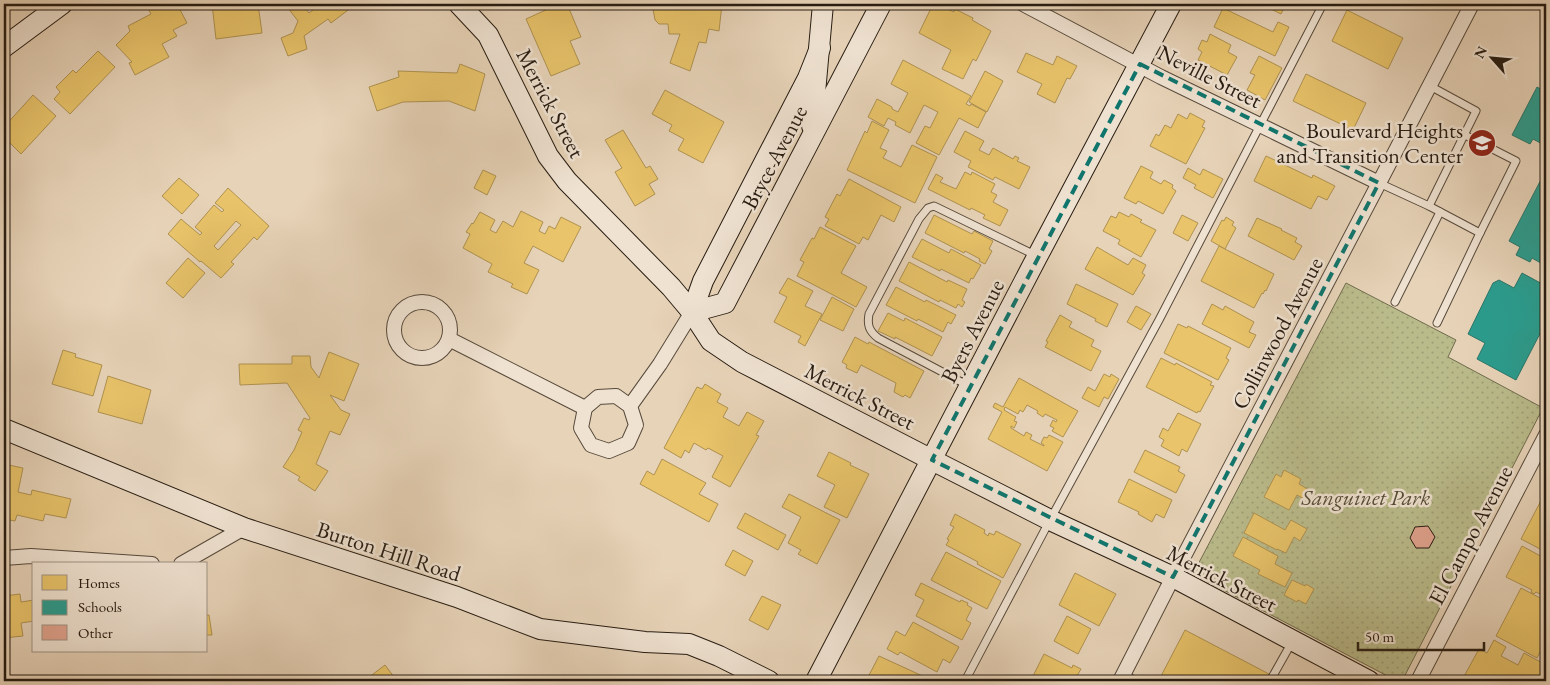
<svg xmlns="http://www.w3.org/2000/svg" width="1550" height="685" font-family="'EB Garamond',serif">
	<defs>
		<pattern id="park-dots" width="8" height="8" patternUnits="userSpaceOnUse" patternTransform="scale(1.25)"><rect width="8" height="8" fill="#babb8b"/><path d="M2 2h.1M6 6h.1" fill="none" stroke="#a0a077" stroke-width="1.8" stroke-linecap="round"/></pattern>
	</defs>
	<rect width="100%" height="100%" fill="#e7d3b8"/>
	<filter id="stains"><feTurbulence type="fractalNoise" baseFrequency=".004" numOctaves="4"/><feColorMatrix values="0 0 0 0 .2 0 0 0 0 .09 0 0 0 0 .02 0 0 0 .5 -.17"/></filter>
	<radialGradient id="worn" r=".72"><stop offset=".6" stop-color="#630" stop-opacity="0"/><stop offset="1" stop-color="#630" stop-opacity=".3"/></radialGradient>
	<!-- park -->
	<path fill="url(#park-dots)" stroke="#706c4e" d="M1346,283L1456,340L1448,357L1543,408L1402,681H1397L1193,574Z"/>
	<!-- homes -->
	<g fill="#e9c46a" stroke="#af9250" fill-rule="evenodd">
		<path d="M149,4H177L187,23L173,30L177,36L162,44L169,57L135,75L129,63L132,62L116,45L130,31L128,26L151,14L146,5Z"/>
		<path d="M212,4H258L262,33L216,39Z"/>
		<path d="M293,4H302L309,13L318,6L317,4H356L331,23L328,19L304,36L307,49L288,56L281,38L293,33L298,21L288,8Z"/>
		<path d="M548,4H567L581,37L570,41L580,64L551,76L526,19L548,9Z"/>
		<path d="M655,4H722L719,31L709,29L706,43L699,42L690,71L670,63L680,34H669L668,24H659L655,20L653,9Z"/>
		<path d="M933,4H936L954,12L955,9L973,18L972,20L991,31L976,61L973,59L963,79L942,69L951,50L919,33Z"/>
		<path d="M1261,4H1286L1281,14Z"/>
		<path d="M1223,8L1273,32L1278,22L1289,27L1275,56L1214,27Z"/>
		<path d="M1347,10L1403,38L1388,69L1332,41Z"/>
		<path d="M1210,34L1231,45L1228,52L1237,57L1227,75L1198,60L1202,52L1198,49L1202,40L1207,42Z"/>
		<path d="M98,51L115,67L70,114L54,99L60,92L56,87L73,70L76,73Z"/>
		<path d="M1026,53L1053,65L1057,56L1077,66L1070,79L1067,78L1055,103L1037,94L1042,84L1017,72Z"/>
		<path d="M1259,56L1282,68L1265,100L1247,90L1255,75L1250,73Z"/>
		<path d="M903,60L971,96L966,104L970,106L971,104L986,112L978,128L959,118L939,155L916,143L925,126L930,128L938,112L924,105L910,133L895,125L896,122L888,118L884,126L868,117L877,99L892,107V109L898,112L908,93L891,84Z"/>
		<path d="M460,64L485,74L475,111L449,101L403,102L377,111L369,87L399,77L398,71L457,73Z"/>
		<path d="M985,71L1003,81L987,112L969,102Z"/>
		<path d="M1306,74L1366,103L1353,130L1293,101Z"/>
		<path d="M665,90L724,122L703,163L678,150L684,139L669,131L672,125L652,114Z"/>
		<path d="M33,95L56,116L21,154L4,137V127Z"/>
		<path d="M1190,113L1205,121L1202,127L1205,128L1186,164L1150,146L1156,134L1159,136L1165,125L1171,128L1178,114L1187,119Z"/>
		<path d="M872,121L889,130L880,148L887,151L883,158L901,167L912,145L937,157L915,203L847,170L865,131L867,133Z"/>
		<path d="M623,130L646,168L650,166L658,179L649,184L655,194L635,206L615,172L622,168L605,140Z"/>
		<path d="M965,131L984,141L979,150L989,155L993,148L1013,159L1015,156L1019,158L1017,161L1030,167L1019,189L995,177L993,180L968,167L971,161L954,152Z"/>
		<path d="M1266,156L1312,178L1313,175L1335,186L1327,200L1318,196L1311,209L1254,181Z"/>
		<path d="M1141,166L1153,172L1150,178L1161,184L1164,180L1173,185L1172,188L1176,191L1163,214L1138,201L1136,204L1124,198Z"/>
		<path d="M1188,168L1200,175L1203,169L1223,179L1213,198L1194,188L1196,185L1183,178Z"/>
		<path d="M483,170L496,176L487,195L474,188Z"/>
		<path d="M965,172L971,175L972,172L995,184L991,192L997,195L993,202L1008,210L1000,226L983,218L985,215L971,208L970,210L928,189L936,174L943,178L940,182L956,189Z"/>
		<path d="M179,178L199,195L182,214L162,196Z"/>
		<path d="M849,179L901,207L894,222L881,215L868,240L863,237L859,244L825,226L829,219L825,217L837,194L840,196Z"/>
		<path d="M228,188L269,226L257,240L254,237L231,262L234,264L221,278L201,261L200,262L168,234L181,219L200,235L202,233L195,227L214,205L222,212L224,210L215,203ZM236,221L241,225L218,250L214,246Z"/>
		<path d="M521,211L543,222L539,231L545,234L549,226L555,229L561,217L581,227L563,262L533,246L524,263L539,270L527,294L511,287L513,284L488,272L492,264L463,248L470,234L466,232L472,223L473,224L480,212L495,220L490,230L496,233L503,221L513,227Z"/>
		<path d="M1119,212L1129,217L1131,214L1142,220L1140,222L1156,230L1141,257L1118,244L1120,240L1103,231L1111,216L1116,218Z"/>
		<path d="M934,215L972,234L974,231L993,241L989,249L992,251L985,264L979,261L980,259L965,251L964,253L925,233Z"/>
		<path d="M1182,215L1198,223L1188,241L1173,233Z"/>
		<path d="M1226,217L1234,222L1232,225L1236,228L1225,249L1211,241L1222,220L1224,221Z"/>
		<path d="M1257,218L1282,229L1281,230L1297,238L1295,242L1302,246L1294,260L1248,236Z"/>
		<path d="M820,227L856,246L841,273L867,287L856,307L797,276L804,262L800,260L812,238L814,239Z"/>
		<path d="M922,239L949,253L951,249L981,265L973,279L971,278L969,283L941,269L940,271L912,257Z"/>
		<path d="M1219,246L1274,274L1266,291L1265,290L1263,294L1262,293L1254,308L1201,281Z"/>
		<path d="M1097,247L1128,265L1133,258L1146,265L1142,273L1145,275L1133,295L1085,269Z"/>
		<path d="M188,258L205,273L183,298L166,283Z"/>
		<path d="M909,262L947,282L948,280L967,289L962,300L965,302L962,307L958,304L956,308L940,300L939,302L899,281Z"/>
		<path d="M788,278L813,291L805,306L822,314L805,346L798,342L801,336L774,322L787,297L779,293Z"/>
		<path d="M1076,284L1118,304L1107,327L1095,321L1096,319L1067,304Z"/>
		<path d="M896,287L925,302L926,300L956,315L951,324L948,322L943,332L918,319L917,321L886,305Z"/>
		<path d="M832,297L854,309L843,331L820,320Z"/>
		<path d="M1212,304L1223,310L1225,306L1254,322L1249,332L1256,335L1249,348L1202,324Z"/>
		<path d="M1136,306L1151,314L1141,330L1127,322Z"/>
		<path d="M888,313L904,321L905,318L942,337L932,356L895,337V339L878,331Z"/>
		<path d="M1060,315L1072,322L1069,327L1094,340L1091,346L1101,351L1091,371L1045,347L1048,342L1046,341Z"/>
		<path d="M1178,324L1187,328L1188,326L1231,348L1226,358L1229,360L1218,380L1164,353Z"/>
		<path d="M855,337L868,344L869,342L924,371L910,398L905,395L903,397L894,392L896,383L861,365L857,373L846,368L847,365L842,362Z"/>
		<path d="M63,350L76,354L75,357L102,365L93,396L52,384Z"/>
		<path d="M329,352L359,364L344,401L330,395L341,410L350,414L340,435L330,431L316,464L328,471L315,491L298,480L300,477L283,467L294,450L302,432L298,430L304,418L309,420L310,418L287,383L240,385L239,364H292V356H310L311,367L319,378Z"/>
		<path d="M1161,358L1175,365L1176,363L1212,382L1210,385L1214,386L1200,412L1198,411L1197,413L1146,387Z"/>
		<path d="M1104,374L1110,377L1111,374L1119,379L1108,399L1104,397L1099,407L1082,398L1088,387L1095,391Z"/>
		<path d="M108,376L151,390L142,424L98,412Z"/>
		<path d="M1019,378L1078,411L1063,437L1052,431L1054,428L1050,426L1053,420L1056,422L1057,420L1045,414L1043,417L1037,413L1038,411L1027,405L1023,412L1020,410L1018,414L1005,407L1004,410L1016,417L1014,421L1017,422L1014,428L1011,426V428L1024,436L1026,432L1032,435L1030,439L1044,446V445L1041,443L1044,437L1047,438L1049,435L1063,442L1047,471L988,439L1002,412L993,407L995,403L1003,407Z"/>
		<path d="M705,384L721,394L717,402L728,408L723,417L739,426L747,412L764,421L756,435L759,436L730,487L712,477L723,456L708,448L706,450L694,443L689,453L685,450L681,458L664,448L697,387L702,389Z"/>
		<path d="M1178,413L1201,424L1187,452L1182,449L1179,456L1161,446L1164,440L1159,437L1163,428L1168,431Z"/>
		<path d="M1145,450L1180,467L1178,471L1185,475L1176,493L1134,472Z"/>
		<path d="M829,452L851,463L850,465L869,474L847,518L824,507L835,485L817,476Z"/>
		<path d="M662,459L706,483L699,494L718,504L709,522L640,484L647,471L654,475Z"/>
		<path d="M4,464L23,468L18,492L31,495L32,490L71,499L66,518L45,514L43,521L17,515L15,521L4,519Z"/>
		<path d="M1284,470L1301,479L1299,484L1311,491L1306,500L1297,495L1289,510L1264,497L1276,474L1281,477Z"/>
		<path d="M1129,479L1172,500L1164,518L1156,514L1152,522L1138,514L1139,512L1118,502Z"/>
		<path d="M1546,491V552L1521,539Z"/>
		<path d="M789,494L840,520L817,564L798,554L801,550L788,543L801,517L782,507Z"/>
		<path d="M745,513L786,535L778,550L737,528Z"/>
		<path d="M1254,513L1285,530L1291,520L1307,529L1300,541L1294,537L1286,553L1277,549V550L1244,533Z"/>
		<path d="M955,514L985,530L984,533L988,536L989,533L994,535L996,531L1021,544L1003,578L977,564L978,562L946,545L949,540L947,539L954,527L950,525Z"/>
		<path d="M1243,537L1278,556L1275,564L1292,573L1285,587L1258,574L1260,570L1233,556Z"/>
		<path d="M1522,546L1546,559V597L1536,592L1534,594L1531,592L1532,590L1506,577Z"/>
		<path d="M733,550L753,561L745,576L725,565Z"/>
		<path d="M946,552L1001,581L987,609L931,580Z"/>
		<path d="M1075,573L1116,594L1099,626L1059,605Z"/>
		<path d="M1292,580L1305,586L1306,584L1314,589L1306,604L1298,600L1297,602L1284,595Z"/>
		<path d="M921,583L960,602L961,600L968,603L967,605L972,608L966,620L971,623L962,640L916,616L924,600L915,595Z"/>
		<path d="M1521,588L1546,601V640L1537,658L1496,636Z"/>
		<path d="M20,594L21,602L34,600V621L21,623L23,636L4,638V596Z"/>
		<path d="M762,596L781,605L768,630L749,620Z"/>
		<path d="M206,615H209L212,635H206Z"/>
		<path d="M1067,616L1091,629L1078,654L1054,641Z"/>
		<path d="M913,622L959,647L950,663L943,659L937,672L900,652L898,655L887,649L896,631L905,636Z"/>
		<path d="M1185,630L1269,674L1265,681H1176L1170,678L1169,681H1165L1160,678Z"/>
		<path d="M1494,640L1506,647L1501,656L1518,665L1524,653L1546,665L1537,681L1462,680L1479,649L1487,653Z"/>
		<path d="M1044,654L1072,668L1073,665L1081,669L1074,681H1044L1033,676Z"/>
		<path d="M879,656L927,678L925,681H872L867,679Z"/>
		<path d="M385,665L394,677L396,676L400,681H364Z"/>
		<rect x="654" y="677" width="30" height="4"/>
	</g>
	<!-- schools -->
	<g fill="#2a9d8f" stroke="#29766a">
		<path d="M1537,87L1546,92V136L1545,138L1546,139V146L1533,139L1530,144L1512,135Z"/>
		<path d="M1546,170V266L1532,258L1530,262L1516,255L1520,247L1509,241Z"/>
		<path d="M1522,273L1546,286V322L1516,380L1477,359L1485,343L1468,334L1493,283L1499,280L1514,288Z"/>
	</g>
	<!-- building -->
	<path fill="#e1a48f" stroke="#271c12" d="M1428,526L1435,537L1429,548H1416L1410,538L1415,527Z"/>
	<g fill="none" stroke-linecap="round" stroke-linejoin="round">
		<defs>
			<g id="lane">
				<path d="M1379,183L1429,206L1476,111L1430,86"/>
				<path d="M1429,206L1480,233L1516,161L1465,135"/>
				<path d="M1395,302L1440,212"/>
				<path d="M1437,323L1480,233"/>
				<path d="M967,385L878,338C869,331 867,325 869,314L919,219L928,208L934,206L1035,255"/>
				<path d="M1124,675L1137,681"/>
				<path d="M965,681L1050,520L1159,320L1323,4"/>
				<path d="M1270,681L1292,642"/>
			</g>
			<g id="street">
				<path d="M1023,4L1161,77L1379,183"/>
				<circle cx="422" cy="330" r="28"/>
				<path d="M449,339L585,408"/>
				<path d="M616,396L630,406L636,425L628,443L609,451L591,445L581,428L585,408L598,397Z"/>
				<path d="M630,406L660,364L692,312"/>
				<path d="M4,558L31,556L152,564"/>
				<path d="M181,564L244,528"/>
				<path d="M1120,681L1173,577L1379,183L1472,4"/>
				<path d="M1418,681L1546,435"/>
			</g>
			<g id="secondary">
				<path d="M459,4L488,35L548,156L567,181L671,287L692,312L711,341L742,362L932,460L1050,520L1173,577L1369,681"/>
				<path d="M4,47L62,4"/>
				<path d="M812,126L823,4"/>
				<path d="M692,312L725,303L881,4"/>
				<path d="M692,312L703,281L808,78L820,48"/>
				<path d="M4,429L244,528L457,597L540,629L645,642L689,644L719,656L769,681"/>
				<path d="M816,681L1037,257L1171,4"/>
			</g>
		</defs>
		<!-- lane casing -->
		<use href="#lane" stroke="#574a3c" stroke-width="9"/>
		<!-- street casing -->
		<use href="#street" stroke="#574a3c" stroke-width="16"/>
		<!-- secondary casing -->
		<use href="#secondary" stroke="#271c12" stroke-width="22"/>
		<!-- lane -->
		<use href="#lane" stroke="#efe2d1" stroke-width="7"/>
		<!-- street -->
		<use href="#street" stroke="#efe2d1" stroke-width="14"/>
		<!-- secondary -->
		<use href="#secondary" stroke="#efe2d1" stroke-width="20"/>
	</g>
	<!-- marked area -->
	<path fill="none" stroke="#0f766e" stroke-width="4" stroke-dasharray="10 6" stroke-linejoin="round" d="M1140,64L1379,183L1173,577L932,460Z"/>
	<!-- icons -->
	<defs>
		<symbol id="school-disc" viewBox="-11 -11 22 22"><circle r="9.5" fill="#8f2418" stroke="#efe2d1"/><path d="M0-5L7-2L0 1L-7-2ZM-4 1L0 2.5L4 1V4Q0 6-4 4Z" fill="#fff"/></symbol>
	</defs>
	<g fill-rule="evenodd">
		<use href="#school-disc" x="1466" y="127" width="32" height="32"/>
	</g>
	<g text-anchor="middle" stroke-width="5" stroke-linejoin="round" paint-order="stroke">
		<!-- street labels -->
		<g font-size="22" fill="#271c12" stroke="#efe2d1">
			<text transform="translate(1210 76) rotate(27)" y="8">Neville Street</text>
			<text transform="translate(551 103) rotate(62)" y="8">Merrick Street</text>
			<text transform="translate(774 157) rotate(-62)" y="8">Bryce Avenue</text>
			<text transform="translate(972 331) rotate(-63)" y="8">Byers Avenue</text>
			<text transform="translate(1277 333) rotate(-62)" y="8">Collinwood Avenue</text>
			<text transform="translate(860 396) rotate(27)" y="8">Merrick Street</text>
			<text transform="translate(1470 535) rotate(-62)" y="8">El Campo Avenue</text>
			<text transform="translate(389 551) rotate(18)" y="8">Burton Hill Road</text>
			<text transform="translate(1222 578) rotate(27)" y="8">Merrick Street</text>
		</g>
		<!-- poi labels -->
		<g font-size="22" fill="#271c12" stroke="#efe2d1" text-anchor="end">
			<text x="1463" y="138">Boulevard Heights<tspan x="1463" dy="25">and Transition Center</tspan></text>
		</g>
		<!-- park labels -->
		<g font-size="22" font-style="italic" fill="#534c36" stroke="#efe2d1">
			<text x="1366" y="505">Sanguinet Park</text>
		</g>
	</g>
	<!-- margin -->
	<rect width="1550" height="685" fill="none" stroke="#e7d3b8" stroke-width="20"/>
	<rect x="5" y="5" width="1540" height="675" fill="none" stroke="#271c12" stroke-width="2.5"/>
	<rect x="10" y="10" width="1530" height="665" fill="none" stroke="#271c12"/>
	<!-- legend -->
	<rect x="32" y="562" width="175" height="90" fill="#efe2d1" stroke="#9f9385"/>
	<rect x="42" y="575" width="25" height="15" fill="#e9c46a" stroke="#9f9385"/>
	<text x="78" y="588" font-size="15" fill="#271c12">Homes</text>
	<rect x="42" y="600" width="25" height="15" fill="#2a9d8f" stroke="#9f9385"/>
	<text x="78" y="612" font-size="15" fill="#271c12">Schools</text>
	<rect x="42" y="625" width="25" height="15" fill="#e1a48f" stroke="#9f9385"/>
	<text x="78" y="638" font-size="15" fill="#271c12">Other</text>
	<!-- north arrow -->
	<g transform="translate(1492 58) rotate(297)" stroke="#efe2d1" stroke-width="4" paint-order="stroke">
	<path d="M0-4L9 19L0 12L-9 19Z" fill="#271c12"/>
	<text y="-8" font-size="14" font-weight="bold" text-anchor="middle" fill="#271c12">N</text>
	</g>
	<!-- scale -->
	<path d="M1358 642v8h126v-8" fill="none" stroke="#271c12" stroke-width="2.5"/>
	<text x="1365" y="642" font-size="15" fill="#271c12" stroke="#efe2d1" stroke-width="4" paint-order="stroke">50 m</text>
	<rect width="100%" height="100%" filter="url(#stains)"/>
	<rect width="100%" height="100%" fill="url(#worn)"/>
</svg>
